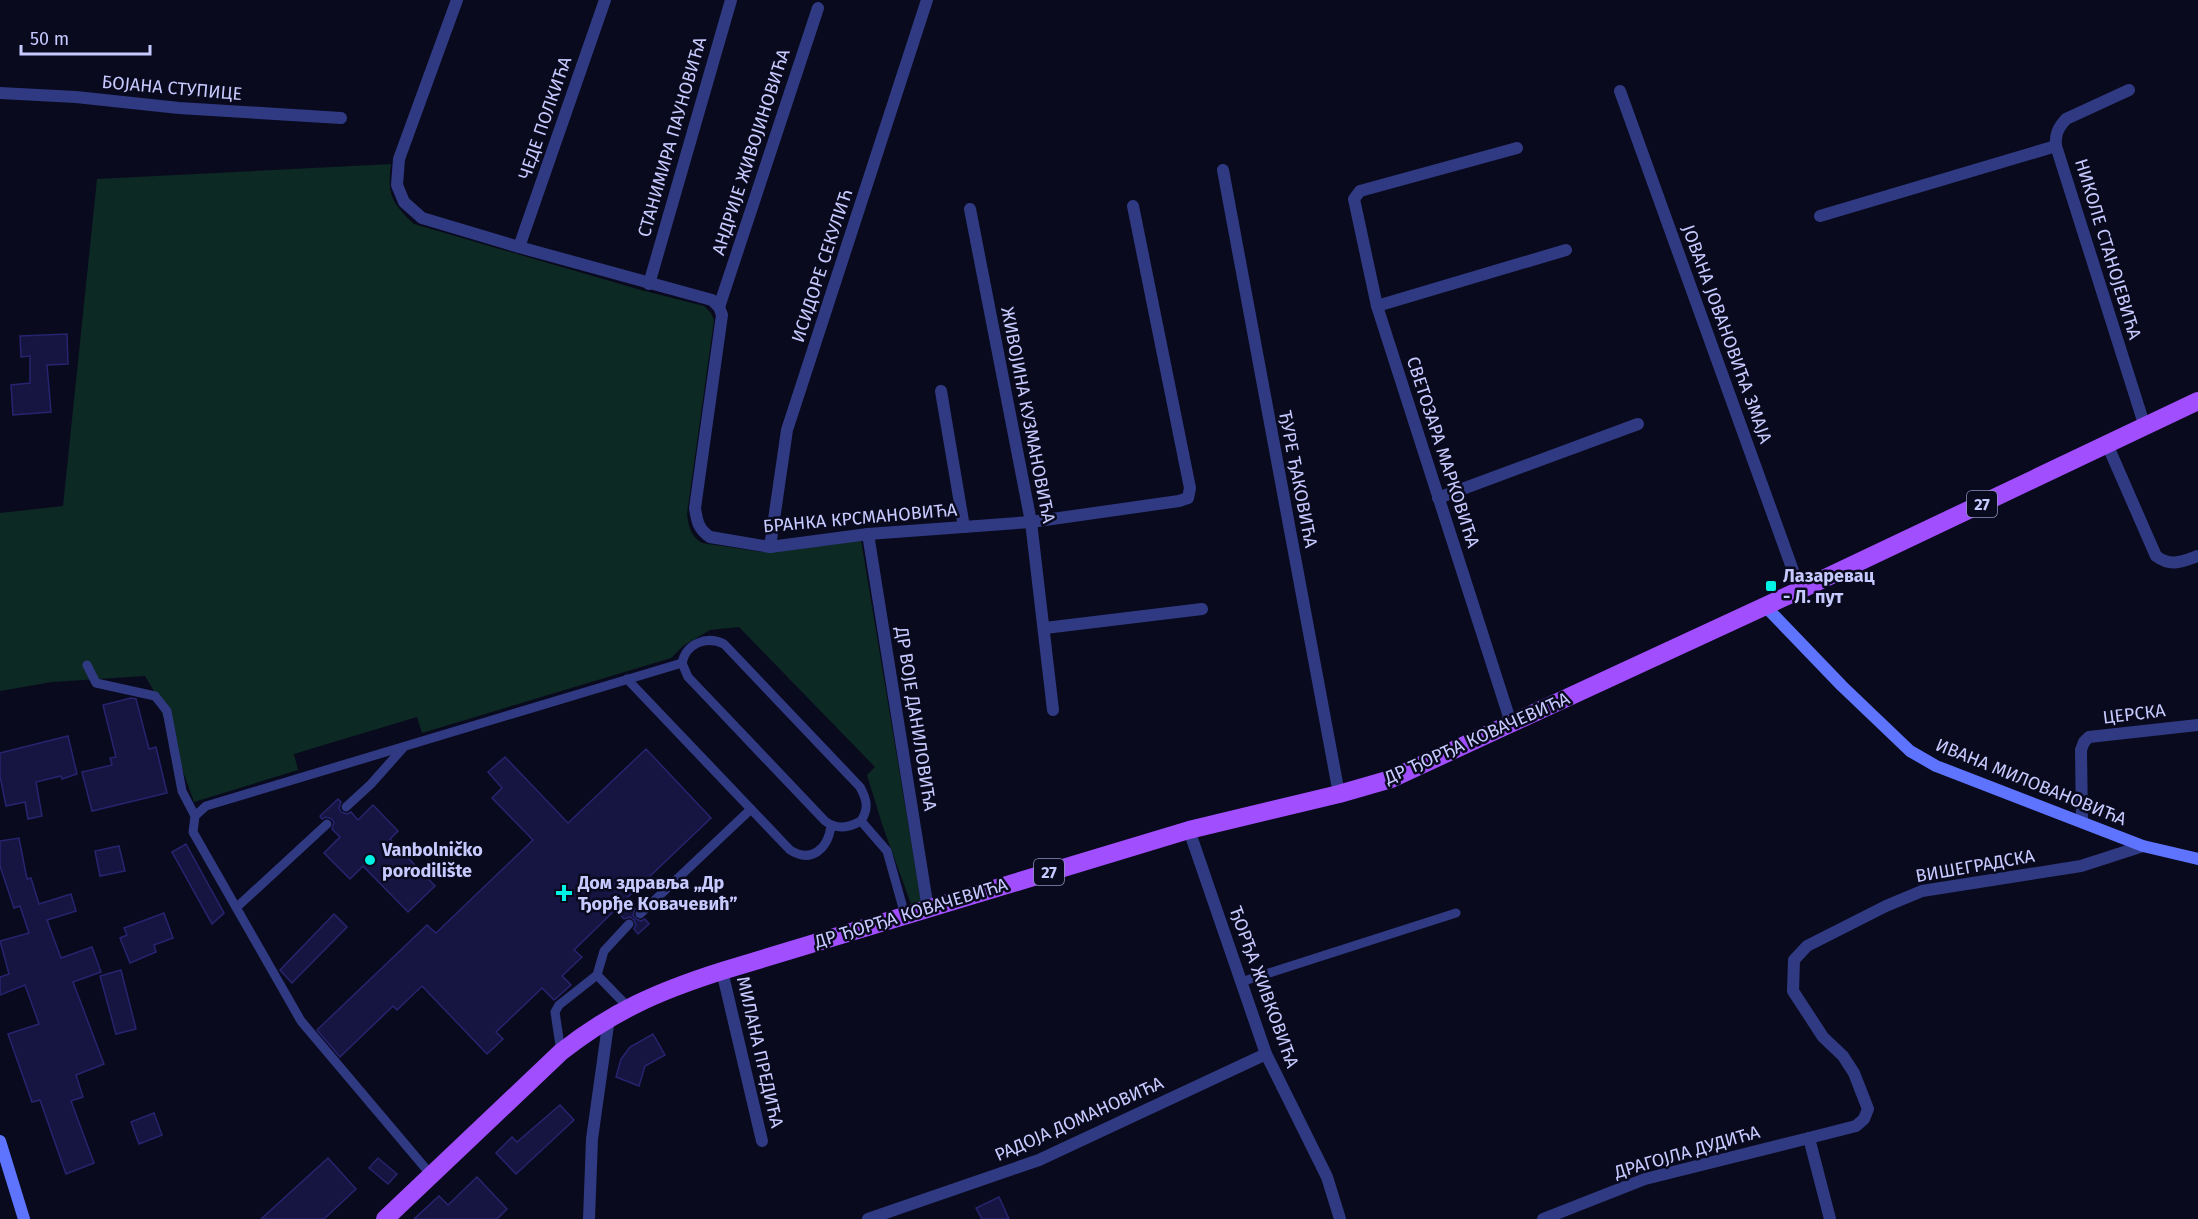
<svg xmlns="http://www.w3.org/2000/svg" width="2198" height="1219" font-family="'Fira Sans',sans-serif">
	<rect width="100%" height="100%" fill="#0a0a1e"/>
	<!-- green -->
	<path fill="#0d2923" d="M391,164C387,195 392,203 414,224L641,290L704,306L711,313L714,320L687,514C689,527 690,535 702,543L762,552L861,540L921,902L911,904L882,824L867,775L875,767L739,627L710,630L683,646L671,658L422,733L417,717L294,754L298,770L194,802L154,691L145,676L52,682L0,691V513L63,506L97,179Z"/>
	<!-- building -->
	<g fill="#161441" stroke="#27246f" stroke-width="1.5">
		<path d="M67,334L68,364L47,365L51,412L13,415L11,385L30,383V356L21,357L20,336Z"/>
		<path d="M131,698L136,699L149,749L156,747L167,793L92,811L82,772L112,765L110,758L116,757L103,705Z"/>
		<path d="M68,736L77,774L62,779L61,776L36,782L42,816L28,819L25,802L6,806L0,776V753Z"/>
		<path d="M646,749L711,818L626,899L635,909L633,915L636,919L641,921L645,919L649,924L638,934L634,929L636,925L634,920L630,917L624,919L615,910L574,950L582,957L562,976L571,985L554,1000L542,988L496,1032L503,1039L487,1054L422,986L397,1010L393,1006L340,1057L317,1030L427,925L436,933L533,840L492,798L502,788L488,772L505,757L568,823Z"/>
		<path d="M338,799L341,802L339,808L341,812L347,814L351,812L358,820L373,805L398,831L390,839L435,886L408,912L363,866L350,879L324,853L340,837L332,829L334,823L332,819L326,817L322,819L320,816Z"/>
		<path d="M19,838L27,879L31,878L39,904L71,894L76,911L47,920L61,958L92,947L101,972L73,982L104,1064L76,1075L83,1097L71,1101L94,1163L66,1174L40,1100L32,1102L8,1034L39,1024L25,985L0,995V977L9,974L0,941L29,933L20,906L14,908L0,866V841Z"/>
		<path d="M186,844L224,913L212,924L172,852Z"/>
		<path d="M119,846L125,871L100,876L95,851Z"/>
		<path d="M164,913L173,938L154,945L156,952L130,963L120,938L127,935L124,928Z"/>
		<path d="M334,914L347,927L292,983L280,970Z"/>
		<path d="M121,970L136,1029L116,1034L100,976Z"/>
		<path d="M653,1034L665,1055L645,1066L639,1086L616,1077L621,1059L630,1047Z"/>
		<path d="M560,1105L574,1120L516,1174L496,1153L512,1137L517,1142Z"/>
		<path d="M154,1113L162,1135L139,1144L131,1122Z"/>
		<path d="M328,1158L356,1189L324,1219H261Z"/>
		<path d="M378,1158L397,1174L388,1184L369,1168Z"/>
		<path d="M477,1177L507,1209L497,1219H414L439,1196L448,1205Z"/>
		<path d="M999,1197L1009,1219H982L976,1208Z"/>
	</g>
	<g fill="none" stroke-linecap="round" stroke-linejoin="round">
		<!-- lane -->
		<g stroke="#303a82" stroke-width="9">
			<path d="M682,663L688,677L709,699L825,821C837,830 848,828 861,821"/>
			<path d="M87,665L96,683L155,696L167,711L182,791L195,816"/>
			<path d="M627,679L790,850C812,864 828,848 831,826"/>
			<path d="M346,807L371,784L403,748"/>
			<path d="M237,907L327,824"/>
			<path d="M640,914L751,809"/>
			<path d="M597,975L628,1007"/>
			<path d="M1241,982L1456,913"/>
			<path d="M561,1052L555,1012L559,1005L597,975L604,951L629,924"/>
			<path d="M432,1176L301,1021L193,832L195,816L206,806L682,663C686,644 706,635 724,644L860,787C867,800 869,808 861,821L887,851L905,915"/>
		</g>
		<!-- street -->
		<g stroke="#303a82" stroke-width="12">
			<path d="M457,0L399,159L397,185L404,202L422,218L519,247L712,300L719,307L722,315L695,508C697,521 698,529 710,537L770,547L868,534L1031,522L1179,501L1188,498L1190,488L1133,206"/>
			<path d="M1620,91L1800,590"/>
			<path d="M0,93L76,97L179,108L341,118"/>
			<path d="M2056,146C2055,134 2058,128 2066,119L2129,90"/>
			<path d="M1223,170L1339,794"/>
			<path d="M970,209L1031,522L1053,710"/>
			<path d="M1820,216L2056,146L2145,427"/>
			<path d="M519,247L605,0"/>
			<path d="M649,284L731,0"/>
			<path d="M1377,306L1566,250"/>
			<path d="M719,307L818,8"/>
			<path d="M941,391L964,527"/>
			<path d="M2107,444L2156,556C2171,567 2181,562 2198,556"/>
			<path d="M1438,498L1638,424"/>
			<path d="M868,534L928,909"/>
			<path d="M770,547L787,430L927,0"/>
			<path d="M1045,628L1202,609"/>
			<path d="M1511,723L1377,306L1354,199L1360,191L1517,148"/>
			<path d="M2082,822L2081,750L2084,742L2089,737L2198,725"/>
			<path d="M1189,830L1266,1054L1327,1177L1340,1219"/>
			<path d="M722,971L762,1141"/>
			<path d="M589,1219L592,1139L609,1018"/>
			<path d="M868,1219L1039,1160L1266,1054"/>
			<path d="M1543,1219L1645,1179L1809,1138"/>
			<path d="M1830,1219L1809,1138L1856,1126L1864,1119L1868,1109L1854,1073L1843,1056L1823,1037L1793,991L1794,960L1807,946L1886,906L1922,891L2081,866L2143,846"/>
		</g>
		<!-- secondary -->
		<g stroke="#5e74ff" stroke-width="12">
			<path d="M1765,606L1842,686L1910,751L1936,766L2143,846L2198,859"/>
			<path d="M0,1141L24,1219"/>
		</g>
		<!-- primary -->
		<path stroke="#a14eff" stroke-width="18" d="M385,1219L561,1052C613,1011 659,991 722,971L1189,830L1339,794L1391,779L1800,590L2198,401"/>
	</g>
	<!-- markers -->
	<g fill="#00f2e4" stroke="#0a0a1e" stroke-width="2">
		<rect x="1765" y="580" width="12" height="12" rx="3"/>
		<circle cx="370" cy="860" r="6"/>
		<path d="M561 884h6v6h6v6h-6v6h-6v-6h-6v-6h6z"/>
	</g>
	<g text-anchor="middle" stroke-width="5" stroke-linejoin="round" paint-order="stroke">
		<!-- shield labels -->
		<g fill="#0a0a1e" stroke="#8e90bc" stroke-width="1.5">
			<rect x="1967" y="491" width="30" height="26" rx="4.5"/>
			<rect x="1034" y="859" width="30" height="26" rx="4.5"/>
		</g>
		<g font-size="16" font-weight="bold" fill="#c7caff">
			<text x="1982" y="510">27</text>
			<text x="1049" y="878">27</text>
		</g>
		<!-- street labels -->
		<g font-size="18" fill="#c7caff" stroke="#0a0a1e">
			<text transform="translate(172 88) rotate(5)" y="6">БОЈАНА СТУПИЦЕ</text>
			<text transform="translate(545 118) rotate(-71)" y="6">ЧЕДЕ ПОЛКИЋА</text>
			<text transform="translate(672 137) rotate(-74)" y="6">СТАНИМИРА ПАУНОВИЋА</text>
			<text transform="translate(751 152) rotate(-72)" y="6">АНДРИЈЕ ЖИВОЈИНОВИЋА</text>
			<text transform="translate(2108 249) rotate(73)" y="6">НИКОЛЕ СТАНОЈЕВИЋА</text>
			<text transform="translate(822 266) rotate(-72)" y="6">ИСИДОРЕ СЕКУЛИЋ</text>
			<text transform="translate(1727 334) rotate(70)" y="6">ЈОВАНА ЈОВАНОВИЋА ЗМАЈА</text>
			<text transform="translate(1028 415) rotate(79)" y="6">ЖИВОЈИНА КУЗМАНОВИЋА</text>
			<text transform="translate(1443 452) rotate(72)" y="6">СВЕТОЗАРА МАРКОВИЋА</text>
			<text transform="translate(1298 479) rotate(79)" y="6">ЂУРЕ ЂАКОВИЋА</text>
			<text transform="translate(860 518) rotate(-5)" y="6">БРАНКА КРСМАНОВИЋА</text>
			<text transform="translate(2134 714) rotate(-7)" y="6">ЦЕРСКА</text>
			<text transform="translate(916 719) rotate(81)" y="6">ДР ВОЈЕ ДАНИЛОВИЋА</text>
			<text transform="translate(1477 738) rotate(-24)" y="6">ДР ЂОРЂА КОВАЧЕВИЋА</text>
			<text transform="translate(2031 782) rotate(22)" y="6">ИВАНА МИЛОВАНОВИЋА</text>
			<text transform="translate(1975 866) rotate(-10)" y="6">ВИШЕГРАДСКА</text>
			<text transform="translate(911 913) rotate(-17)" y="6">ДР ЂОРЂА КОВАЧЕВИЋА</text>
			<text transform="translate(1264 987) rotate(70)" y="6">ЂОРЂА ЖИВКОВИЋА</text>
			<text transform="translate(760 1052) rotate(77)" y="6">МИЛАНА ПРЕДИЋА</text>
			<text transform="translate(1079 1119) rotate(-24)" y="6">РАДОЈА ДОМАНОВИЋА</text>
			<text transform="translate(1687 1152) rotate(-16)" y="6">ДРАГОЈЛА ДУДИЋА</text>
		</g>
		<!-- poi labels -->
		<g font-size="18" font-weight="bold" fill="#c7caff" stroke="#0a0a1e" text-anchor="start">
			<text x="1783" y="582">Лазаревац<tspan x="1783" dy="21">- Л. пут</tspan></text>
			<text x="382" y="856">Vanbolničko<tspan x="382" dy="21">porodilište</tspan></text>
			<text x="578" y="889">Дом здравља „Др<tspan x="578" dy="21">Ђорђе Ковачевић”</tspan></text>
		</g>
	</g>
	<!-- scale -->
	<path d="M21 45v9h129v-9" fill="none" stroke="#c7caff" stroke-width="3"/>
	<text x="30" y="45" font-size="18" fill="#c7caff" stroke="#0a0a1e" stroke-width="4.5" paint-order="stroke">50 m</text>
</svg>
